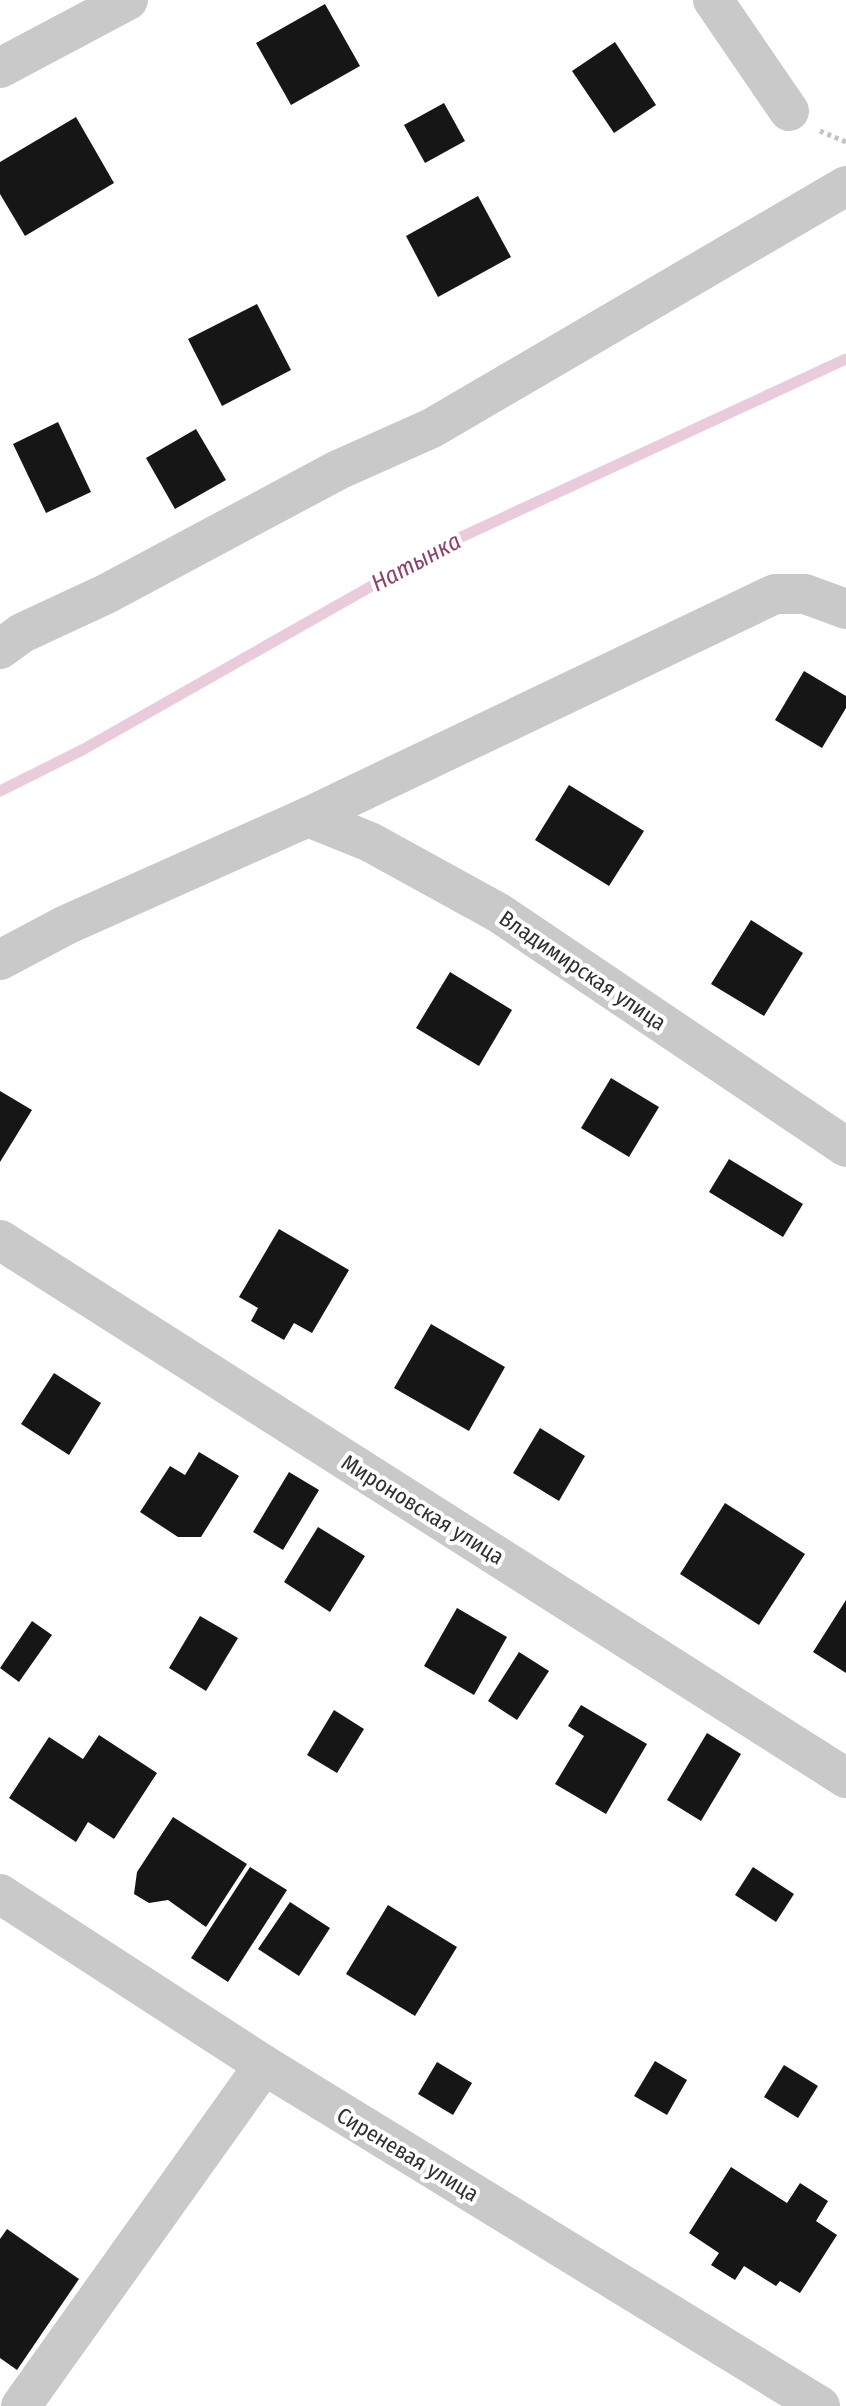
<svg xmlns="http://www.w3.org/2000/svg" width="846" height="2406" font-family="'Fira Sans Condensed',sans-serif">
	<rect width="100%" height="100%" fill="#fff"/>
	<g fill="none" stroke-linecap="round" stroke-linejoin="round">
		<!-- stream -->
		<path stroke="#eacbdc" stroke-width="11" d="M0,791L84,749L444,545L846,359"/>
	</g>
	<!-- building -->
	<g fill="#161616">
		<path d="M325,4L360,66L291,105L256,43Z"/>
		<path d="M615,42L656,105L614,133L572,71Z"/>
		<path d="M444,103L465,141L425,163L404,125Z"/>
		<path d="M76,117L114,183L25,236L0,194V162Z"/>
		<path d="M478,196L511,257L438,297L406,236Z"/>
		<path d="M257,304L291,370L222,406L188,339Z"/>
		<path d="M58,422L91,492L46,513L13,444Z"/>
		<path d="M196,429L226,480L175,509L146,458Z"/>
		<path d="M804,671L846,696V708L822,748L775,720Z"/>
		<path d="M569,785L644,831L609,886L535,840Z"/>
		<path d="M751,920L803,953L764,1016L711,984Z"/>
		<path d="M450,972L512,1010L479,1066L416,1028Z"/>
		<path d="M611,1078L659,1107L629,1157L581,1128Z"/>
		<path d="M0,1091L32,1110L0,1162Z"/>
		<path d="M729,1159L803,1204L783,1237L709,1192Z"/>
		<path d="M279,1229L349,1270L312,1333L294,1323L284,1340L251,1321L258,1308L239,1297Z"/>
		<path d="M431,1324L505,1367L469,1431L394,1388Z"/>
		<path d="M54,1373L101,1403L69,1455L21,1424Z"/>
		<path d="M540,1428L585,1456L559,1501L513,1473Z"/>
		<path d="M199,1452L239,1476L201,1537H178L140,1512L170,1466L185,1475Z"/>
		<path d="M289,1472L319,1490L283,1550L253,1532Z"/>
		<path d="M725,1503L805,1554L759,1625L680,1574Z"/>
		<path d="M318,1527L365,1556L330,1612L284,1582Z"/>
		<path d="M846,1600V1673L813,1652Z"/>
		<path d="M457,1608L507,1637L474,1695L424,1666Z"/>
		<path d="M200,1616L238,1638L206,1691L169,1668Z"/>
		<path d="M32,1621L52,1635L19,1682L0,1668Z"/>
		<path d="M519,1652L549,1671L517,1720L488,1701Z"/>
		<path d="M581,1705L647,1744L606,1814L555,1784L584,1736L568,1726Z"/>
		<path d="M334,1710L364,1729L337,1773L307,1755Z"/>
		<path d="M707,1733L741,1754L701,1821L667,1800Z"/>
		<path d="M99,1735L157,1773L114,1839L88,1822L76,1842L9,1798L49,1737L83,1759Z"/>
		<path d="M173,1817L247,1864L206,1927L168,1900L149,1903L134,1894L137,1872Z"/>
		<path d="M250,1867L287,1890L228,1982L191,1958Z"/>
		<path d="M753,1867L794,1894L776,1922L735,1895Z"/>
		<path d="M290,1902L330,1928L299,1976L258,1949Z"/>
		<path d="M388,1905L457,1947L415,2016L346,1974Z"/>
		<path d="M655,2061L687,2080L667,2115L634,2096Z"/>
		<path d="M437,2062L472,2083L453,2115L418,2094Z"/>
		<path d="M784,2065L818,2086L798,2118L764,2097Z"/>
		<path d="M731,2167L787,2203L800,2183L828,2201L816,2221L837,2235L800,2293L780,2281L776,2286L744,2266L735,2280L711,2265L719,2253L689,2233Z"/>
		<path d="M7,2229L79,2279L17,2370L0,2358V2239Z"/>
	</g>
	<g fill="none" stroke-linecap="round" stroke-linejoin="round">
		<!-- path -->
		<path stroke="#c3c3c3" stroke-width="5" stroke-dasharray="4 4" stroke-linecap="butt" d="M820,131L846,142"/>
		<!-- minor -->
		<g stroke="#c9c9c9" stroke-width="40">
			<path d="M713,0L789,111"/>
			<path d="M0,68L128,0"/>
			<path d="M0,649L22,633L106,594L338,470L432,428L846,186"/>
			<path d="M308,817L370,842L499,913L846,1147"/>
			<path d="M0,960L66,925L308,817L775,594H805L846,609"/>
			<path d="M0,1240L846,1778"/>
			<path d="M0,1894L264,2065L820,2406"/>
			<path d="M21,2406L264,2065"/>
		</g>
	</g>
	<g text-anchor="middle" stroke-width="8" stroke-linejoin="round" paint-order="stroke">
		<!-- street labels -->
		<g font-size="22" fill="#2f2f2f" stroke="#fff">
			<text transform="translate(583 970) rotate(34)" y="8">Владимирская улица</text>
			<text transform="translate(423 1509) rotate(32)" y="8">Мироновская улица</text>
			<text transform="translate(408 2154) rotate(31)" y="8">Сиреневая улица</text>
		</g>
		<!-- water labels -->
		<g font-size="24" font-style="italic" fill="#8d416c" stroke="#fff">
			<text transform="translate(416 562) rotate(-28)" y="8">Натынка</text>
		</g>
	</g>
</svg>
